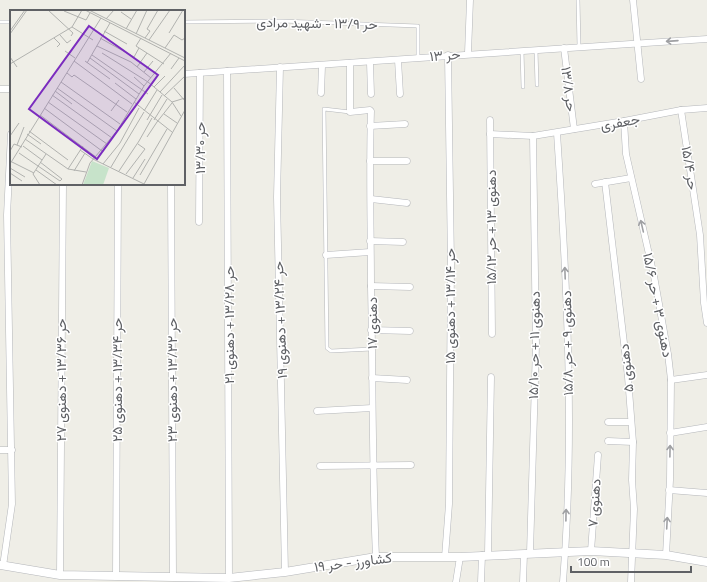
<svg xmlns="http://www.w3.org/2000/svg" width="707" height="582" font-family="'Titillium Web',Vazirmatn,sans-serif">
	<rect width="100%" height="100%" fill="#efeee7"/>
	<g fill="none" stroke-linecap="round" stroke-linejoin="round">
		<defs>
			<g id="service">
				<path d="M578,0L579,46"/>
				<path d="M0,22H11"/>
				<path d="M184,22L281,21L418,26V57"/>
				<path d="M536,50L537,85"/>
				<path d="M522,51L523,87"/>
				<path d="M350,112L324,109L327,348L331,351L372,349"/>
			</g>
			<g id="minor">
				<path d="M633,0L641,79"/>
				<path d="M564,48L574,129"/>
				<path d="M468,53L470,0"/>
				<path d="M398,60L400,94"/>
				<path d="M350,63V112L370,110L371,111C369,170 371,229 371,287C373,377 372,467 376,557"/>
				<path d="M370,63L371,94"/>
				<path d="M280,67L277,197L285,572"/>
				<path d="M227,71L229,578"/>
				<path d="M184,74C358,63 533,49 707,39"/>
				<path d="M0,89H11"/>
				<path d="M321,93L322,66"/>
				<path d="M681,110L700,235L704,303L707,323"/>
				<path d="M490,120L492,334"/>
				<path d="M624,121L626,154L654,276L668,354L671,380L670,480L666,555"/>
				<path d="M370,126L405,124"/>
				<path d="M557,133C567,282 575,433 563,582"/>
				<path d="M490,134L533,136L624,121L681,110L707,108"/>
				<path d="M370,161H407"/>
				<path d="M605,182L628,377L633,442L632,480L634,509L631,582"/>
				<path d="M171,184L173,577"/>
				<path d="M595,184L631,178"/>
				<path d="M371,199L407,203"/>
				<path d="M199,222L200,73"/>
				<path d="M370,241L403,242"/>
				<path d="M326,255L370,252"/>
				<path d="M371,286L410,287"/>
				<path d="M371,330L410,331"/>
				<path d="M372,378L407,380"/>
				<path d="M671,380L707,375"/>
				<path d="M317,411L372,408"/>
				<path d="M608,422H631"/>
				<path d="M670,433L707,427"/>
				<path d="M608,441L633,442"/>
				<path d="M0,450H12"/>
				<path d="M320,466L411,465"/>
				<path d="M669,490L707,493"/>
				<path d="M591,551L598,455"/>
				<path d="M530,553L536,345L533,136"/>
				<path d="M488,554L491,377"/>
				<path d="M445,557L449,504L451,264L448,55"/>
				<path d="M3,566L12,504L7,215L11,134"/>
				<path d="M60,575L63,184"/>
				<path d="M116,576L118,184"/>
				<path d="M456,582L460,557"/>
				<path d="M481,582L482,555"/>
				<path d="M523,582L524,554"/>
			</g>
			<path id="tertiary" d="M0,565L60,575L229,578L285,572L376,557H460L591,551L666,555L707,562"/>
		</defs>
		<!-- service casing -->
		<use href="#service" stroke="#b4b6ba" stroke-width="4"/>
		<!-- minor casing -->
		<use href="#minor" stroke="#b4b6ba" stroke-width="7"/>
		<!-- tertiary casing -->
		<use href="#tertiary" stroke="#b4b6ba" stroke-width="9"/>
		<!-- service -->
		<use href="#service" stroke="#fff" stroke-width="3"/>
		<!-- minor -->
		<use href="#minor" stroke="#fff" stroke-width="6"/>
		<!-- tertiary -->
		<use href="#tertiary" stroke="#fff" stroke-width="8"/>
	</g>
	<!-- one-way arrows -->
	<defs><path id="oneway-shaft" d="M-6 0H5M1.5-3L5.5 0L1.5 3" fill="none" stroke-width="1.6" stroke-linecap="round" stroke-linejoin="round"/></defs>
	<g stroke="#9fa0a3">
		<use href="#oneway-shaft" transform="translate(672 41) rotate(176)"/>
		<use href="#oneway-shaft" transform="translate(642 226) rotate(-103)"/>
		<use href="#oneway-shaft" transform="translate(565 273) rotate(-92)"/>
		<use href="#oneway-shaft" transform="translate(670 451) rotate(-89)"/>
		<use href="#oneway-shaft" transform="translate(566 515) rotate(-89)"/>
		<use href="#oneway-shaft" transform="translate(667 523) rotate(-87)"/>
	</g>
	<g text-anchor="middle" stroke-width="3" stroke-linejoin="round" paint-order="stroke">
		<!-- street labels -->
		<g font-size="14" fill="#5f6165" stroke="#fff">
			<text transform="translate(317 23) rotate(1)" y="5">حر ۱۳/۹ - شهید مرادی</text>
			<text transform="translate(445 55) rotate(-5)" y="5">حر ۱۳</text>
			<text transform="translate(569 89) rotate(83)" y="5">حر ۱۳/۸</text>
			<text transform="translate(620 122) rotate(-10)" y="5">جعفری</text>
			<text transform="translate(200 148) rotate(-90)" y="5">حر ۱۳/۳۰</text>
			<text transform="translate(690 168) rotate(81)" y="5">حر ۱۵/۴</text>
			<text transform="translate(491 227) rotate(-90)" y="5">دهنوی ۱۳ + حر ۱۵/۱۲</text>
			<text transform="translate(658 305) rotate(79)" y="5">دهنوی ۳ + حر ۱۵/۶</text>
			<text transform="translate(450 306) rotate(-90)" y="5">حر ۱۳/۱۴ + دهنوی ۱۵</text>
			<text transform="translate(280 320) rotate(-92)" y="5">حر ۱۳/۲۴ + دهنوی ۱۹</text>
			<text transform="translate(372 323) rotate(-90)" y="5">دهنوی ۱۷</text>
			<text transform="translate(229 325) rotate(-90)" y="5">حر ۱۳/۲۸ + دهنوی ۲۱</text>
			<text transform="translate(567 343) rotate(-91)" y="5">دهنوی ۹ + حر ۱۵/۸</text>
			<text transform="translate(534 345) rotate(-89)" y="5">دهنوی ۱۱ + حر ۱۵/۱۰</text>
			<text transform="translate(626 368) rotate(-96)" y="5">دهنوی ۵</text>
			<text transform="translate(61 380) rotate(-90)" y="5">حر ۱۳/۳۶ + دهنوی ۲۷</text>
			<text transform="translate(117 380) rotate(-90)" y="5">حر ۱۳/۳۴ + دهنوی ۲۵</text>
			<text transform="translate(172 380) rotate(-90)" y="5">حر ۱۳/۳۲ + دهنوی ۲۳</text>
			<text transform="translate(594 503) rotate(-86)" y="5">دهنوی ۷</text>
			<text transform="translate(353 562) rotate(-7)" y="5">کشاورز - حر ۱۹</text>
		</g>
	</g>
	<!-- overview -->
	<g transform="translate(10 10)">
		<rect width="175" height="175" fill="#efeee7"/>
		<path d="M82,151L99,158L93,175H73Z" fill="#c7e3ca"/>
		<path fill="none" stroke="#b1b2af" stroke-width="1" d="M38,0L63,23L61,26M75,0L175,51M79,0L175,48M54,1L76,10L80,3M111,2L121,9M96,9L104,0M62,17L83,30M116,19L127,0M0,21L15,0M94,21L117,34M159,23L173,0M0,24L17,0M126,24L137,0M50,25L57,33L61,30M44,28L50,34L47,37M90,28L124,47L129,38M131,28L126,36L154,54M135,28L140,21L137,19L148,0M139,30L160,0M87,36L121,52L141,68M155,38L164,25L172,30L175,28M55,41L65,48M92,43L138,72L162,92L171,106M82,45L138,84M0,47L7,57M80,48L129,84M64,51L122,94M75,51L100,69M77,53L100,13M0,54L62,17L72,0M127,57L137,43M161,59L169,48M134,62L143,51M57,63L62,67L64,65L117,102M124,67L134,76M51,72L110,114M105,73L126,89M144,77L155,66M47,78L107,121M164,78L175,91M45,81L62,94M150,82L175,55M42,85L102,128M154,86L175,66M38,92L97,134M124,92L162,122M162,92L175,88M34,98L92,141M101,101L109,90M134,101L147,80M154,104L167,113M30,105L86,147M137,110L152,85M144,110L157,89M147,112L162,93M19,121L58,150M17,124L31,134M0,126L9,113M137,127L147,112M15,129L58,159L76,162M7,135L14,117M13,136L32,150M70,140L83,149M0,141L4,134L12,137M9,143L50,171L52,169L30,152M83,149L134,174L175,100M2,152L24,163M0,154L91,8M93,154L110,133L129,98M101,157L134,102M0,158L15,167M58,159L73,136M26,160L47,175M64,161L75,143M109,161L129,131L142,108M0,163L12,171M116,164L135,139L128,134M130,165L157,119M123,168L135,149M30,175L23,164L36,144M72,175L80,153L107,121L134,76L161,43"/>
		<path fill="#7b2cbf" fill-opacity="0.15" stroke="#7b2cbf" stroke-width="2" d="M79,16L148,65L87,149L19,99Z"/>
		<rect width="175" height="175" fill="none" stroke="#5f6165" stroke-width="2"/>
	</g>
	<!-- scale -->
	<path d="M571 566v6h120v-6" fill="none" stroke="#5f6165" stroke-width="2"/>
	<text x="577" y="566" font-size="12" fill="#5f6165" stroke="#ffffff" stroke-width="3" paint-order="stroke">100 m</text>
</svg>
